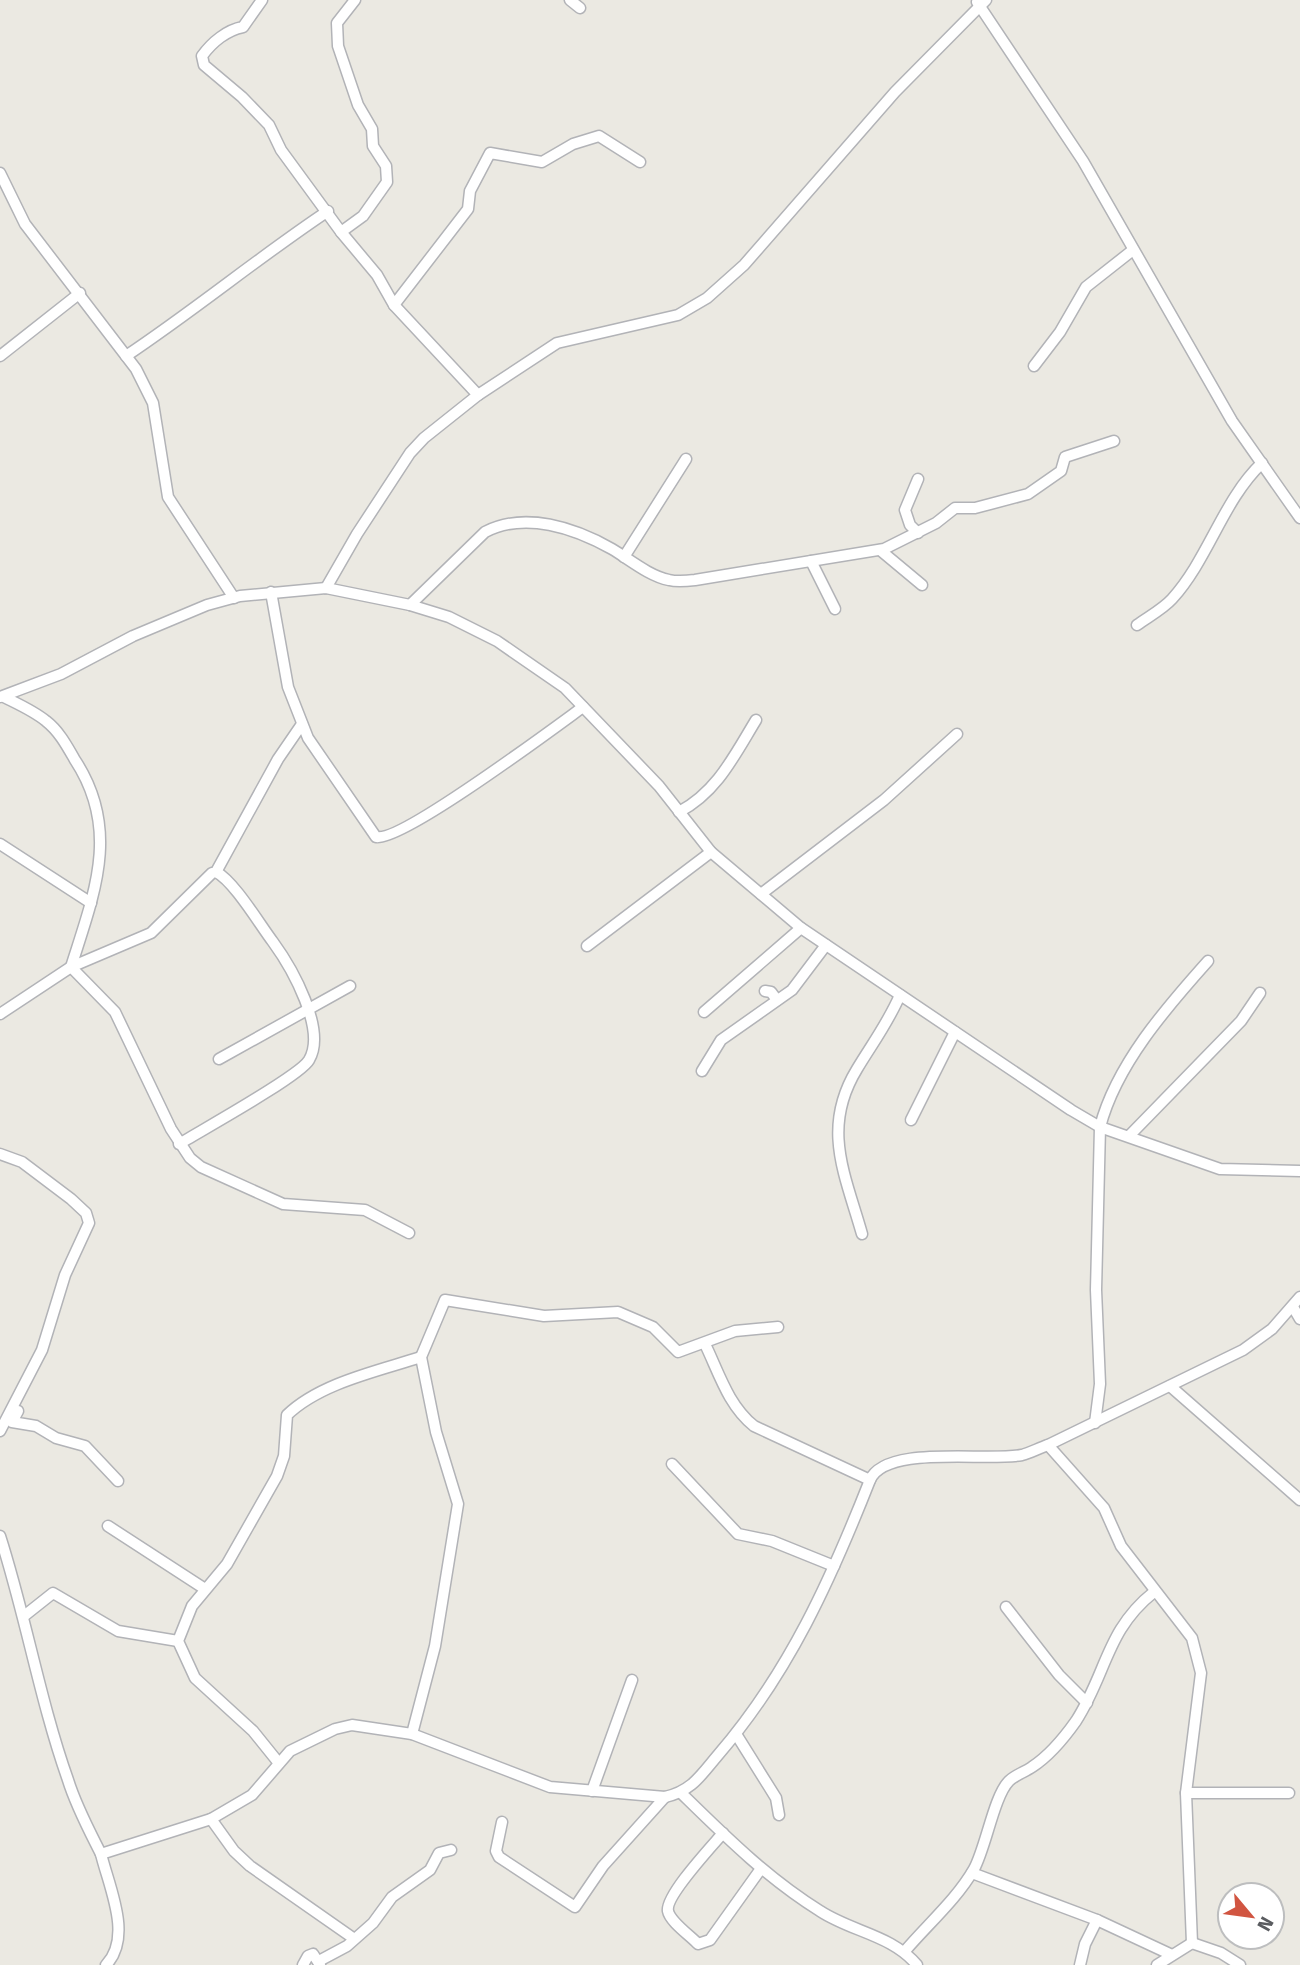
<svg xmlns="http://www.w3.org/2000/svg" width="1300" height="1965" font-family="'Fira Sans',sans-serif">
	<rect width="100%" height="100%" fill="#ebe9e2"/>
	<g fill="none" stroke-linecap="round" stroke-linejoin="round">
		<defs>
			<g id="street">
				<path d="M262,0L243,27C227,30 212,42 202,56L204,65L242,97L269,125L281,150L341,232L377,275L394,305L478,395"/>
				<path d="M570,0L580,8"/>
				<path d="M977,2L1083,161L1232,421L1300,518"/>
				<path d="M0,173L25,224L136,369L153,403L168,497L234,598"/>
				<path d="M341,232L363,216L387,182L386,166L373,146L372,129L358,105L338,46L337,23L355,0"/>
				<path d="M394,305L468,209L470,191L490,153L542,162L573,144L599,136L640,162"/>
				<path d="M0,356L80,293"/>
				<path d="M126,356C195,310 259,257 328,211"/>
				<path d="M1034,366L1060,332L1086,287L1133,250"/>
				<path d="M918,479L905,510L910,525L918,533"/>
				<path d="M880,550L922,585"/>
				<path d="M624,557L686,459"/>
				<path d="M811,561L835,609"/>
				<path d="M326,588L357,534L410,453L424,438L478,395L557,343L678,315L707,298L744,265L895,92L986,0"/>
				<path d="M271,592L288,687L308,738L376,837C400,843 554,728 583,707"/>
				<path d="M410,605L485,532C525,511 575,528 612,549C629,559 649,576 669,580C677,582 687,581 695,580L884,549L936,523L955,508H975L1028,494L1061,471L1065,457L1114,441"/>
				<path d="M1137,625C1148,617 1163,609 1172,599C1209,558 1223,500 1262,463"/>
				<path d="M0,697L61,674L133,636L207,605L240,596L326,588L410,605L449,617L497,641L565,688L659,786L711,852L801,928L1071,1110L1100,1127L1220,1169L1300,1171"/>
				<path d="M4,697C18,704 34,711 46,721C59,731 67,746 75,760C121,830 94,894 71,967L115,1012L171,1129L190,1158L201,1167L283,1204L365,1210L409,1233"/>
				<path d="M679,812C717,792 734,756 756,720"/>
				<path d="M0,844L91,903"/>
				<path d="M761,894L884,800L957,734"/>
				<path d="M587,946L711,852"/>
				<path d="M765,991L771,992L777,1000"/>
				<path d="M704,1012L801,928"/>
				<path d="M0,1014L71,967L151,933L212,873L216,872L278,759L302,724"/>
				<path d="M219,1059L350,986"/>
				<path d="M702,1071L721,1040L792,990L826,945"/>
				<path d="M911,1120L955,1032"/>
				<path d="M1130,1135L1241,1021L1260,993"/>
				<path d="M179,1144C202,1130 300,1076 309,1060C327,1030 292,968 273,942C260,925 234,881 216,872"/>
				<path d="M0,1154L22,1162L71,1199L86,1213L89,1223L65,1275L42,1350L0,1431"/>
				<path d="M862,1234C845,1174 821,1128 857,1069C872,1044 888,1023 900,995"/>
				<path d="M1293,1307L1300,1319"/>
				<path d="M705,1344C719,1373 728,1405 754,1426L870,1480"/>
				<path d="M1170,1386L1300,1500"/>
				<path d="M18,1411L12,1422L36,1426L56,1438L85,1446L118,1481"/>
				<path d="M1095,1423L1100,1384L1096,1290L1100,1127C1116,1065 1166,1008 1208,961"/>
				<path d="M1048,1445L1104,1508L1121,1546L1192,1638L1201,1673L1186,1793L1192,1943"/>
				<path d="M672,1464L738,1534L772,1541L834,1566"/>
				<path d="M108,1526L205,1589"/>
				<path d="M0,1536C26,1617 40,1701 68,1780C76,1806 89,1830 101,1854L211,1819L252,1795L290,1751L335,1729L352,1725L412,1734L550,1787L665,1797C692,1791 701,1775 718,1755C789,1673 831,1579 870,1480C886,1444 986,1462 1022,1455C1030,1453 1039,1448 1048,1445L1243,1350L1272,1329L1300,1297"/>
				<path d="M1006,1607L1059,1675L1087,1703"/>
				<path d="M24,1616L53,1593L118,1631L178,1641"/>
				<path d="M412,1734L435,1646L458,1504L436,1432L421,1357L445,1300L544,1316L618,1312L653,1327L678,1352L735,1331L778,1327"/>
				<path d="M736,1734L776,1798L779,1815"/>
				<path d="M278,1762L253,1731L195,1678L178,1641L192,1606L227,1564L277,1476L284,1456L287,1415C320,1383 378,1371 421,1357"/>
				<path d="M592,1791L632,1680"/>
				<path d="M681,1793C725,1836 767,1878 820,1911C852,1932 892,1935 917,1965"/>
				<path d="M1186,1793H1289"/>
				<path d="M211,1819L234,1851L250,1866L353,1938"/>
				<path d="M502,1822L496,1851L499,1857L575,1907L603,1866L665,1797"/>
				<path d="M723,1833C712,1846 665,1896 668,1911C670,1922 691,1936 698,1944L710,1940L760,1870"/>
				<path d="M101,1854C109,1887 133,1937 106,1965"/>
				<path d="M972,1873L1097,1920L1172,1955"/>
				<path d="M905,1951C927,1925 957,1899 974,1869C986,1847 994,1796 1009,1781C1015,1775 1025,1772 1032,1767C1049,1756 1064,1738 1076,1721C1107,1673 1106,1630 1154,1592"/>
				<path d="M319,1961L347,1946L373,1923L392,1897L430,1870L439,1853L451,1850"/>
				<path d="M303,1965L308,1956L313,1954L320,1965"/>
				<path d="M1080,1965L1085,1944L1097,1920"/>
				<path d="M1157,1965L1192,1943L1221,1953L1240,1965"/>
			</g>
		</defs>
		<!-- street casing -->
		<use href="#street" stroke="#b2b3b7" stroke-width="13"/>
		<!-- street -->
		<use href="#street" stroke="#fff" stroke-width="10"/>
	</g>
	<!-- north arrow -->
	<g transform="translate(1251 1916) rotate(119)"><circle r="33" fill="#ffffff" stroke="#bdbebf" stroke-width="2"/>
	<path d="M0-5L12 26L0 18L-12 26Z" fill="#d15541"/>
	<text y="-10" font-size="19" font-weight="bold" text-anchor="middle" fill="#5a5c60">N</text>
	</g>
</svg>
